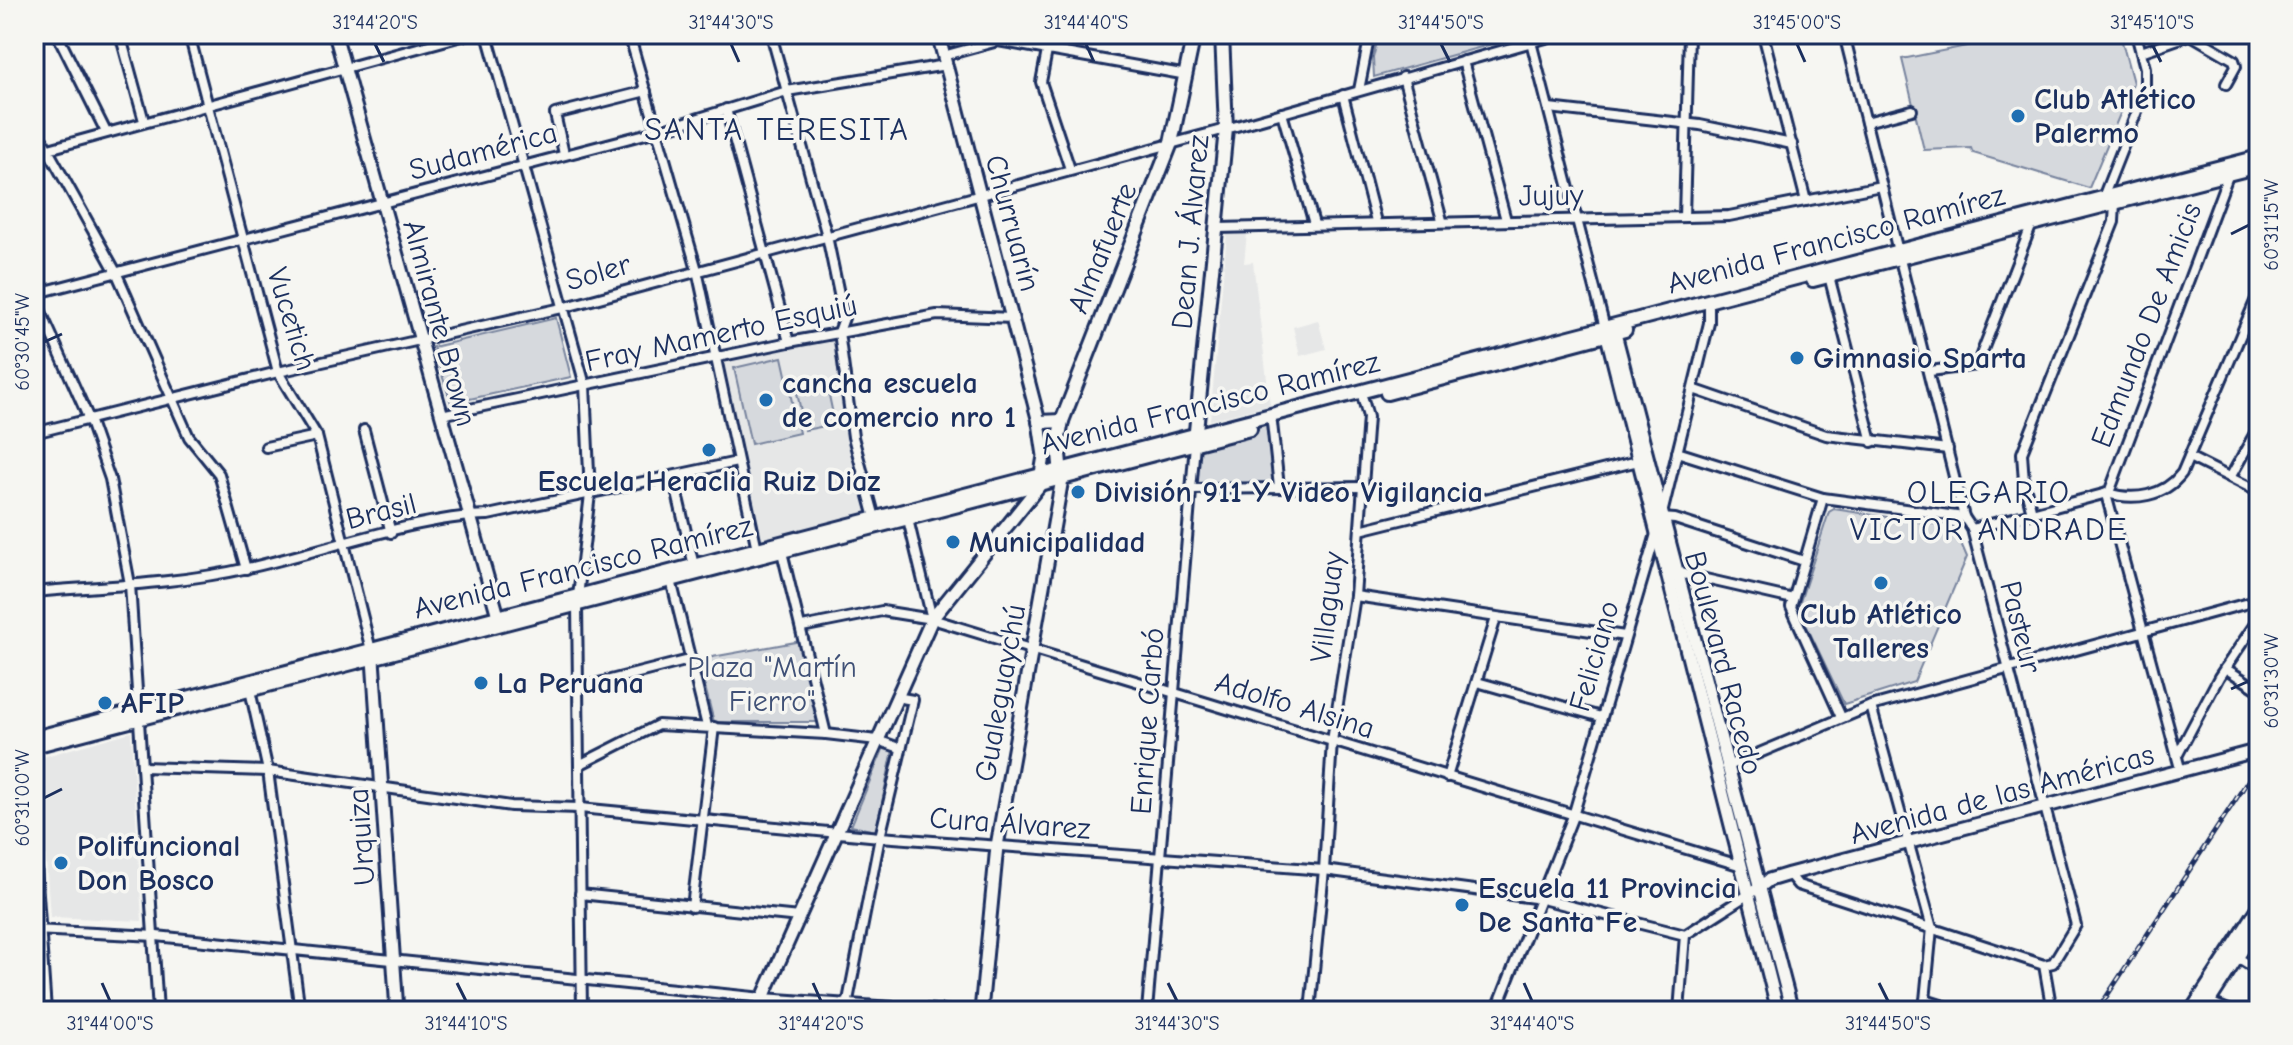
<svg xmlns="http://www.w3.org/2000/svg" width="2293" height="1045" font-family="'Comic Neue',sans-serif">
	<rect width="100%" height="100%" fill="#f6f6f2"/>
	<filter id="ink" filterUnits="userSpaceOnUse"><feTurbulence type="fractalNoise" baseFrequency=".0125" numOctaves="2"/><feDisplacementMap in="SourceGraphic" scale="16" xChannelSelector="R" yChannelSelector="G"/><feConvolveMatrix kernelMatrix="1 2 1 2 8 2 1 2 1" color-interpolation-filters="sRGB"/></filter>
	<g filter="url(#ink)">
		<!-- built -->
		<g fill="#e6e7e7">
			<path d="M1227,233H1247L1244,263L1253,262L1270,405L1210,420Z"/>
			<path d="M1318,320L1326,349L1300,356L1293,327Z"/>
			<path d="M830,340L834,342L847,440L869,511L760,541L724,361Z"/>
			<path d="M131,732L142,921L50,917L39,758Z"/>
		</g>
		<!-- green -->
		<g fill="#d6d9dd" stroke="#78849e" stroke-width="2">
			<path d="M1379,34H1516L1517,37L1374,77L1373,58Z"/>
			<path d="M2026,34H2120L2133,83L2089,188L1973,153L1971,148L1924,150L1902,59Z"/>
			<path d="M556,318L571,377L451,403L433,347Z"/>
			<path d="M782,357L799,433L751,444L734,368Z"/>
			<path d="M826,381L835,424L805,430L796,388Z"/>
			<path d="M1272,423L1279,487L1193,489L1195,444Z"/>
			<path d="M1834,509L1954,527L1967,557L1914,682L1844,704L1798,608L1829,512Z"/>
			<path d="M801,641L819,722H714L701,671L707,658Z"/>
			<path d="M884,747L893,750L876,831L851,826Z"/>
		</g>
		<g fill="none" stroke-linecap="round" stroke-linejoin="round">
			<defs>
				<g id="street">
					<path d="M57,34L106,132"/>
					<path d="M120,34L144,121"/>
					<path d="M189,34L278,372L317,436L372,654"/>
					<path d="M487,34L585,385L590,494L577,605L582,1011"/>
					<path d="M629,34L697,270L757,549"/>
					<path d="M771,34L827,236L844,318L839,332L853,437L875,518"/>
					<path d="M1529,34L1605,328"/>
					<path d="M1763,34L1806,201"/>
					<path d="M1844,34L1964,517L1972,529L2076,925L2053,963L2044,965"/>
					<path d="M2191,35L2234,60L2236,66L2226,84"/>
					<path d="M1047,51L1041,82L1070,169"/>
					<path d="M2141,52L2193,34"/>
					<path d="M943,56L998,41L1187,75"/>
					<path d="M1463,61L1506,220"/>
					<path d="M1403,77L1442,220"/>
					<path d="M1359,90L1370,34"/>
					<path d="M1343,95L1376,222"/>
					<path d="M1549,108L1700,125L1792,144"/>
					<path d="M726,109L789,342"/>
					<path d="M1282,113L1314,224"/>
					<path d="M1866,122L1912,110"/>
					<path d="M34,125L117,274L189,437L219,474L246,569"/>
					<path d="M34,153L469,34"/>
					<path d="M564,154L555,114L646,91"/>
					<path d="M2102,200L2145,91V68L2136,34"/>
					<path d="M1684,217L1689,34"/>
					<path d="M1218,228L1729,216L1881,186"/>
					<path d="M1829,276L1872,442"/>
					<path d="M34,294L657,131L787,91L946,65"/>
					<path d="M34,296L89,419L110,479L130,584L158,1011"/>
					<path d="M1930,371L1977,365L2032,224"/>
					<path d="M1693,389L1826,435L1948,449"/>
					<path d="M441,415L789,342L937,315L1013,318"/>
					<path d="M1272,423L1279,487"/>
					<path d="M364,430L391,533"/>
					<path d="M34,433L278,372L562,308L1226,129L1560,34"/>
					<path d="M266,447L317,436"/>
					<path d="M1677,452L1823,498L1964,517"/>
					<path d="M2189,457L2259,492"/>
					<path d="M673,476L694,566"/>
					<path d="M2231,476L2259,426"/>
					<path d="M1193,489L1363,487"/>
					<path d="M2107,493C2134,501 2164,497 2182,473L2259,292"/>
					<path d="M1823,498L1791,607L1841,717"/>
					<path d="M2032,513L2024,482L2022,453L2114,222L2115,201"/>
					<path d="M1662,514L1709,323V307"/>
					<path d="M907,515L932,619"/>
					<path d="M1661,518L1675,519L1804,561"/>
					<path d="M1972,529L2107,493"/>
					<path d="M1360,530L1638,461"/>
					<path d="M782,552L826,734"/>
					<path d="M1675,572L1793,599"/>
					<path d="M670,576L707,726"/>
					<path d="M34,592C105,586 178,584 248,568C320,552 416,517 488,515L737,462"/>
					<path d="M1355,596L1625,636"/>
					<path d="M802,627L882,611L932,619L1742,866"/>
					<path d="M2225,668L2259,690"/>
					<path d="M1477,682L1601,717"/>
					<path d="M579,688L689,660"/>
					<path d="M250,690L268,771L300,1011"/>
					<path d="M1871,706L1932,928L1924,1011"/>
					<path d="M2177,756L2219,677L2259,618"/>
					<path d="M581,764L658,725L826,734L877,740L900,748"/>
					<path d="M143,767L268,771L511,806L580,808L880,837L1324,870L1542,899L1685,935L1749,894"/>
					<path d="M1726,767L1871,706L2259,600"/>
					<path d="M2181,772L2107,498L2229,173"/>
					<path d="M1447,777L1496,618"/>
					<path d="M34,836L46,1011"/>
					<path d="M1789,874L1798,885L2044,965"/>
					<path d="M580,894L799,917"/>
					<path d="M692,907L714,727"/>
					<path d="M34,930L156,936L763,998L950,1011"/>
					<path d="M2237,957L2259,971"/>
					<path d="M2044,965L2052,1011"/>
					<path d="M1925,1000L1960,1011"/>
					<path d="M2209,1002L2231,1011"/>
					<path d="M846,1011L880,837L913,700L896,697"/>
					<path d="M1147,1011L1195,444"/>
					<path d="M1310,1011L1324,870L1332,741L1355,596L1368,417L1363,399"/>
					<path d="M1496,1011L1573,816L1656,534"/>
					<path d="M1679,1011L1685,935"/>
				</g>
				<g id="secondary">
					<path d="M335,34L500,623"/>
					<path d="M1613,326L1792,1011"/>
					<path d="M1605,328L1778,1011"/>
					<path d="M373,659L397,1011"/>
					<path d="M1756,890L1769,880L1789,874L2259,750"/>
					<path d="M757,1011L932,619L1039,486L1044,456L1039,422L938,34"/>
					<path d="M981,1011L997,846L1062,479"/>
					<path d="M2191,1011L2259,907"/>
					<path d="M2203,1011L2259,924"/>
				</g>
				<g id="primary">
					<path d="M1813,280L2259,166"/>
					<path d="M1387,393L1625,330"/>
					<path d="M1039,422L1062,421"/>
					<path d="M1195,441L1226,129L1222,34"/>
					<path d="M1061,475L1058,443L1062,421L1171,143L1194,34"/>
					<path d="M34,738L2259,157"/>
					<path d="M34,746L1250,429"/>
				</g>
			</defs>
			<!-- street casing -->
			<use href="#street" stroke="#1b2f5e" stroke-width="14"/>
			<!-- secondary casing -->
			<use href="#secondary" stroke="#1b2f5e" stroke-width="17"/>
			<!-- primary casing -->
			<use href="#primary" stroke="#1b2f5e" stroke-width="18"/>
			<!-- street -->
			<use href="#street" stroke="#f6f6f2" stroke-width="8"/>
			<!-- secondary -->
			<use href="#secondary" stroke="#f6f6f2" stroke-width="11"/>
			<!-- primary -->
			<use href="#primary" stroke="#f6f6f2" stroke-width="12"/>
			<defs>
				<path id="rail" d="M2097,1011L2259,764"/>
			</defs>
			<!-- rail casing -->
			<use href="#rail" stroke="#1b2f5e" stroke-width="5"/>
			<!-- rail -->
			<use href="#rail" stroke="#f6f6f2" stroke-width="2" stroke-dasharray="6" stroke-linecap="butt"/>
		</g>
	</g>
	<!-- ticks -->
	<path fill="none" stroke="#1b2f5e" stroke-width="3" d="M375,44L384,62M731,44L739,62M1086,44L1094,62M1441,44L1450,62M1797,44L1805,62M2152,44L2161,62M2231,234L2249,225M44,342L62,334M2231,689L2249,681M44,798L62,789M102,983L110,1001M457,983L466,1001M813,983L821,1001M1168,983L1177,1001M1524,983L1532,1001M1879,983L1888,1001"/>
	<!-- markers -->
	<g fill="#1f6fb2" stroke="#f6f6f2" stroke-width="3">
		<circle cx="2018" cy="116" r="8"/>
		<circle cx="1797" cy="358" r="8"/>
		<circle cx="766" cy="400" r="8"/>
		<circle cx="709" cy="450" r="8"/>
		<circle cx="1078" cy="492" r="8"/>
		<circle cx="953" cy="542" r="8"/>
		<circle cx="1881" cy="583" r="8"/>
		<circle cx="481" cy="683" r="8"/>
		<circle cx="105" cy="703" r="8"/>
		<circle cx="61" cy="863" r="8"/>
		<circle cx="1462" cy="905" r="8"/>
	</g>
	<g text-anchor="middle" stroke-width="7" stroke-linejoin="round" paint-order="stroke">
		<!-- poi labels -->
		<g font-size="30" font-weight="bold" fill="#1b2f5e" stroke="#f6f6f2" text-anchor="start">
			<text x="2034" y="109">Club Atlético<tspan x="2034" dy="34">Palermo</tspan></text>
			<text x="1813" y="368">Gimnasio Sparta</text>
			<text x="782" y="393">cancha escuela<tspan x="782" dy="34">de comercio nro 1</tspan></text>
			<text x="709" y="491" text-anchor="middle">Escuela Heraclia Ruiz Diaz</text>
			<text x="1094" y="502">División 911 Y Video Vigilancia</text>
			<text x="969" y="552">Municipalidad</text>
			<text x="1881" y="624" text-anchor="middle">Club Atlético<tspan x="1881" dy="34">Talleres</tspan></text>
			<text x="497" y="693">La Peruana</text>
			<text x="121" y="713">AFIP</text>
			<text x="77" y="856">Polifuncional<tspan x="77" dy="34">Don Bosco</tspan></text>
			<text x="1478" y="898">Escuela 11 Provincia<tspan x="1478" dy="34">De Santa Fe</tspan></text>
		</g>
		<!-- street labels -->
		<g font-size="30" fill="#1b2f5e" stroke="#f6f6f2">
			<text transform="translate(483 151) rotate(-15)" y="10">Sudamérica</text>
			<text transform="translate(1551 195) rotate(-1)" y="10">Jujuy</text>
			<text transform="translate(1013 223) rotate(75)" y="10">Churruarín</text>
			<text transform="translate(1190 232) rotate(-85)" y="10">Dean J. Álvarez</text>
			<text transform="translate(1836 239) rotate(-15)" y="10">Avenida Francisco Ramírez</text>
			<text transform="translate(1102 248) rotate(-68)" y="10">Almafuerte</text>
			<text transform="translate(598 272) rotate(-16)" y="10">Soler</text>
			<text transform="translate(292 319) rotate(73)" y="10">Vucetich</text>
			<text transform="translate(440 323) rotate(75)" y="10">Almirante Brown</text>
			<text transform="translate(2146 325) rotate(-69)" y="10">Edmundo De Amicis</text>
			<text transform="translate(721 333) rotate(-12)" y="10">Fray Mamerto Esquiú</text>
			<text transform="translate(1210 403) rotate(-14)" y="10">Avenida Francisco Ramírez</text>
			<text transform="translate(381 511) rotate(-14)" y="10">Brasil</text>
			<text transform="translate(583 567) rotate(-14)" y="10">Avenida Francisco Ramírez</text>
			<text transform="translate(1327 607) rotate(-83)" y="10">Villaguay</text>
			<text transform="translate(2021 627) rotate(76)" y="10">Pasteur</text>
			<text transform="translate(1594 656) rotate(-74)" y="10">Feliciano</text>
			<text transform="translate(1724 663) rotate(75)" y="10">Boulevard Racedo</text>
			<text transform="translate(1000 693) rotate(-80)" y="10">Gualeguaychú</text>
			<text transform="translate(1295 705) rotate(17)" y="10">Adolfo Alsina</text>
			<text transform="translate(1147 721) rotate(-86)" y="10">Enrique Carbó</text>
			<text transform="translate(2002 794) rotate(-15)" y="10">Avenida de las Américas</text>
			<text transform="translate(1010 823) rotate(4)" y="10">Cura Álvarez</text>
			<text transform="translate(361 837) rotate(-94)" y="10">Urquiza</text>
		</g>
		<!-- park labels -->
		<g font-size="30" fill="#405177" stroke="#f6f6f2">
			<text x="772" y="677">Plaza "Martín<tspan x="772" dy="34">Fierro"</tspan></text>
		</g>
		<!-- neighbourhood labels -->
		<g font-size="32" letter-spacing="2" fill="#1b2f5e" stroke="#f6f6f2">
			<text x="777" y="140">SANTA TERESITA</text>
			<text x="1989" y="503">OLEGARIO<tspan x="1989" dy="37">VICTOR ANDRADE</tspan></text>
		</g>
	</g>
	<!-- margin -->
	<rect width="2293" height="1045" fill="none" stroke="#f6f6f2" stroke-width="88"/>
	<rect x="44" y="44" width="2205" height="957" fill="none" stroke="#1b2f5e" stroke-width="3"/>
	<g font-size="20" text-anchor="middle" fill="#1b2f5e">
		<text x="375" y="29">31°44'20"S</text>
		<text x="731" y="29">31°44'30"S</text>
		<text x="1086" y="29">31°44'40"S</text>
		<text x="1441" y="29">31°44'50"S</text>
		<text x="1797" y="29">31°45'00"S</text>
		<text x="2152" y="29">31°45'10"S</text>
		<text transform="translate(2271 225) rotate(-90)" y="7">60°31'15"W</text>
		<text transform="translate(22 342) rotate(-90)" y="7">60°30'45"W</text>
		<text transform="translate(2271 681) rotate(-90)" y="7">60°31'30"W</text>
		<text transform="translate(22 798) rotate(-90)" y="7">60°31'00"W</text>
		<text x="110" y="1030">31°44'00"S</text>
		<text x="466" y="1030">31°44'10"S</text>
		<text x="821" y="1030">31°44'20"S</text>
		<text x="1177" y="1030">31°44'30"S</text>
		<text x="1532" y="1030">31°44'40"S</text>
		<text x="1888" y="1030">31°44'50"S</text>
	</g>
</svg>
